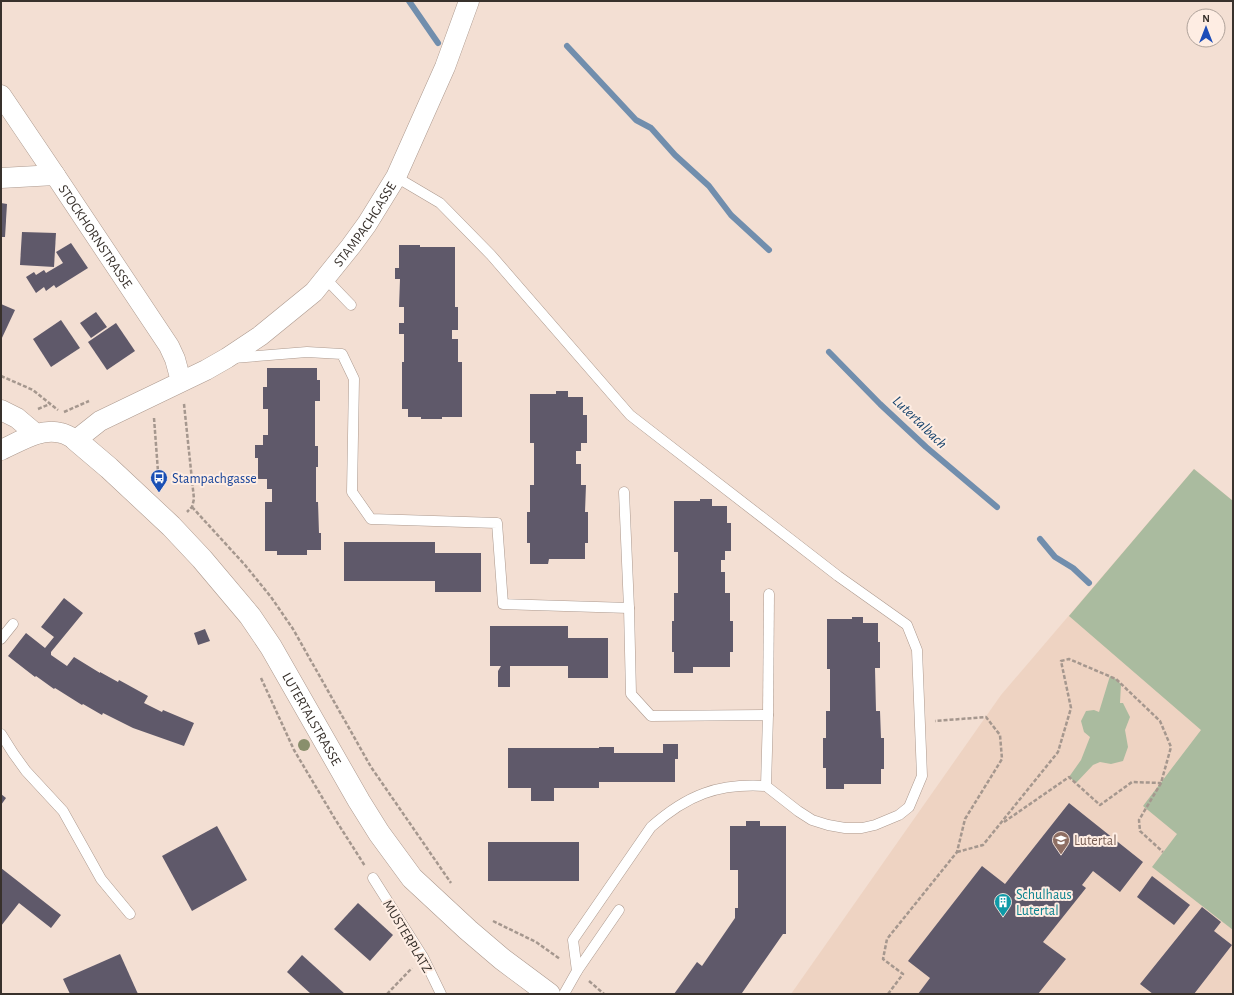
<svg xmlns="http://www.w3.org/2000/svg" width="1234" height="995" font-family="'Alegreya Sans',sans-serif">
	<rect width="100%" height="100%" fill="#f3dfd3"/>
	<!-- built -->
	<path fill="#eed3c2" d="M1194,469L1233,501V994H791L1001,695Z"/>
	<!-- green -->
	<g fill="#aabb9f">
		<path d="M1194,469L1233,501V930L1152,867L1177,834L1143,806L1201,730L1069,616Z"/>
		<path d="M1110,676L1116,679L1121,684L1120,703H1123L1130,717L1125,730L1128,747L1123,761L1111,764L1100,762L1093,765L1076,783L1069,777L1081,760L1090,737L1084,732L1081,721L1086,711L1094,710L1099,712Z"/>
	</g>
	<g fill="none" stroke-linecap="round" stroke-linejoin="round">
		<!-- stream -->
		<g stroke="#718ead" stroke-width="6">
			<path d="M409,1L438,43"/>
			<path d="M567,46L636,120L651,128L675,155L709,186L731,215L769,250"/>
			<path d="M829,352L880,404L926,447L997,507"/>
			<path d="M1040,539L1055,557L1073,568L1089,583"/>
		</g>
	</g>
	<!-- building -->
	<g fill="#5f596a">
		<path d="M1,203L7,204L5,237H1Z"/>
		<path d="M22,232L56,233L54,267L20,265Z"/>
		<path d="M71,243L88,268L56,288L54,285L46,291L44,287L36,293L26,277L34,272L36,275L44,270L46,273L63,263L56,252Z"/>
		<path d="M399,245H420V247H455V307H458V330H452V339H458V362H462V417H442V419H421V417H408V409H402V362H404V334H399V323H404V307H399L400,279H395V268H399Z"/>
		<path d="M1,304L15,310L1,340Z"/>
		<path d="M96,312L107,327L91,338L80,323Z"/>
		<path d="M61,320L80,348L51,367L33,339Z"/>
		<path d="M116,323L135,351L107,370L88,342Z"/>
		<path d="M267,368H317V380H320V401H315V446H318V467H316V502H318L319,533H321V550H307V555H277V551H265V502H272V489H267V479H258V458H255V445H263V435H268V409H263V387H267Z"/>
		<path d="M556,391H568V397H583V415H587V443H581V451H576V464H581V485H586L585,512H588V543H585V559H549L548,564H530V543H527V512H530V485H534V443H530V394H556Z"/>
		<path d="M700,499H712V506H727V523H731V551H725V560H721V572H725V593H730V621H733V652H730V667H693V673H674V652H672V621H674V593H678V552H674V501H700Z"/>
		<path d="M344,542H435V553H481V592H435V581H344Z"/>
		<path d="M64,598L83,613L51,652V655L67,666L74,657L100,673V672L118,682L119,680L148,696L144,703L162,712L163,710L194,723L184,746L133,728L103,713L102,715L83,704L82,705L55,688L54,689L36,676L35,677L8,656L26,633L45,648L54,637L41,627Z"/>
		<path d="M852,617H863V623H878V642H880V668H875L876,711H880L881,738H884V769H881V784H844V789H826V768H823V738H826V711H830V669H827V619H852Z"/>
		<path d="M490,626H568V638H608V678H568V666H510V687H498V671L501,666H490Z"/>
		<path d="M205,629L210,641L198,645L194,633Z"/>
		<path d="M663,744H678V759H675V782H599V788H554V801H531V788H508V748H599V747H614V753H663Z"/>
		<path d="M1,794L6,798L1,805Z"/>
		<path d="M1069,803L1143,862L1120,892L1093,871L1082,885L1086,888L1043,942L1066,959L1038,994H918L930,978L908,961L982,866L1005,884Z"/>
		<path d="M746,821H760V826H786V934H783L742,993L743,994H674L697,962L702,966L735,918V908H738V870H730V826H746Z"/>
		<path d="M217,826L247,880L192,911L162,856Z"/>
		<rect x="488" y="842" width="91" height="39"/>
		<path d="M1,868L61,915L51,928L19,903L1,926Z"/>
		<path d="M1152,876L1190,905L1174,925L1137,897Z"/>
		<path d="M358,903L393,935L370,961L334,929Z"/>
		<path d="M1202,907L1221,922L1214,931L1232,945L1194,994H1153L1140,984Z"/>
		<path d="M120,954L138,994H70L63,979Z"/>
		<path d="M302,955L345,994H311L287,972Z"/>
	</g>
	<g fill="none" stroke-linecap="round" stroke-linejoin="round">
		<defs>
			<g id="lane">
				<path d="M396,177L440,203L491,255L630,415L838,576L907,625L917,650L922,776L909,807L899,815L875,825L862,828H845L828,825L812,820L798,811L766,786L768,715L651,716L631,694L629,608L624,492"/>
				<path d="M325,278L351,305"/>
				<path d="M233,358L307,352L342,354L354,379L352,492L371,519L497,523L503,604L629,608"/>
				<path d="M1,639L13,624"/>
				<path d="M768,715L769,594"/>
				<path d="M1,734L13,753L26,771L63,811L101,879L130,914"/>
				<path d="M373,878L423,957L441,994"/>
				<path d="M577,971L619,910"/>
				<path d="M564,994L577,971L573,940L651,827C687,795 718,783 766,786"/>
			</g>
			<g id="street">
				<path id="s1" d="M1,95L55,175L169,346L175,359L181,381"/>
				<path d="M1,178L55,175"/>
				<path d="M1,410L17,418L36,434"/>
				<path id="s2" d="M1,450C19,442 41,427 61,433C66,434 71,437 76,440L100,421L206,370L227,358L260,336L314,292L351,246L367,224L396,177L445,67L469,1"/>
			</g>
			<g id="secondary">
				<path id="s3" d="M76,440L109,468L171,526L202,559L250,616L271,647L359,801L379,833L412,878L468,930L502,959L549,994"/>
			</g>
		</defs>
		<!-- lane casing -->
		<use href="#lane" stroke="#ac998e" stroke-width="11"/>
		<!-- street casing -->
		<use href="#street" stroke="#ac998e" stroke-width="21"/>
		<!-- secondary casing -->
		<use href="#secondary" stroke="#ac998e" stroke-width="23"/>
		<!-- path -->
		<g stroke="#a5978e" stroke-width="2.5" stroke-dasharray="4 2" stroke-linecap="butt">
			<path d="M1,376L33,390L58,410"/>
			<path d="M184,404L194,499L192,507L187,512"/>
			<path d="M38,409L50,404"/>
			<path d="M64,412L89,401"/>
			<path d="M154,418L159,485"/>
			<path d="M192,507L245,565L271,597L293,629L371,767L451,883"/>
			<path d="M261,678L294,750L335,819L365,866"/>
			<path d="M1004,822L1069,777L1100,805L1132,782L1161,783"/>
			<path d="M957,852L983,845L1058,752L1071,708L1061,661L1069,659L1116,679L1160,721L1171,747L1161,783L1139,820L1140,831L1163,852"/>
			<path d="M493,921L536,942L560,959"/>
			<path d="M589,981L604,994"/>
			<path d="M387,994L412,968"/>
			<path d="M888,994L903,974L883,959L887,939L957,852L965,819L1002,759L1000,735L986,717L935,721"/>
		</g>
		<!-- lane -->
		<use href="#lane" stroke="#fff" stroke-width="10"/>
		<!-- street -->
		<use href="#street" stroke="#fff" stroke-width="20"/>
		<!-- secondary -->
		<use href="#secondary" stroke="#fff" stroke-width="22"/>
	</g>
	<!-- trees -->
	<circle fill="#898f6c" cx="304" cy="745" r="6"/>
	<!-- icons -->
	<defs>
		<symbol id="bus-pin" viewBox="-11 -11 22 30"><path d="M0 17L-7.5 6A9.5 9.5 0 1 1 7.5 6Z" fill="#1a4fb4" stroke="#feede3"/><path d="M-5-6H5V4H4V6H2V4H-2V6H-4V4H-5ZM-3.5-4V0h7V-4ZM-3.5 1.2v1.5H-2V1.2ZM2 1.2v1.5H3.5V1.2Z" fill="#fff"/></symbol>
		<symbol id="school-pin" viewBox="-11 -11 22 30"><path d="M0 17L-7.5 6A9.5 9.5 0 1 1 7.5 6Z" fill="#8d6e63" stroke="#feede3"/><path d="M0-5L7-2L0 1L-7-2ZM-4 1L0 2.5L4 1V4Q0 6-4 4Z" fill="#fff"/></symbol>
		<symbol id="building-pin" viewBox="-11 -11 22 30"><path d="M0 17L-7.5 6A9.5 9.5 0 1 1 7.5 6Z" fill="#0f9aa8" stroke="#feede3"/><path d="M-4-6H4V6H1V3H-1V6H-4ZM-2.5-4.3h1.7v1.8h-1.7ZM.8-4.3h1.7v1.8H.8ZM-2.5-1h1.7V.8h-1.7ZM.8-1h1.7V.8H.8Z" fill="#fff"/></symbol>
	</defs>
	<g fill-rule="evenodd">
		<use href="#bus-pin" x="149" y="468" width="20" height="27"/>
		<use href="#school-pin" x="1051" y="830" width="20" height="27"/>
		<use href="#building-pin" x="993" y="892" width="20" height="27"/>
	</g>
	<g text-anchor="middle" stroke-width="4" stroke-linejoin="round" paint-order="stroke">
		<!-- street labels -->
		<g font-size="14" fill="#38312c" stroke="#feede3">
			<text dy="5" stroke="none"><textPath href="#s2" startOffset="447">STAMPACHGASSE</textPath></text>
			<text dy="5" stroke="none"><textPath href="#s1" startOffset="170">STOCKHORNSTRASSE</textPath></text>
			<text dy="5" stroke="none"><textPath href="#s3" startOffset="368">LUTERTALSTRASSE</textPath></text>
			<text transform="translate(408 936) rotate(59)" y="5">MUSTERPLATZ</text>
		</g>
		<!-- transit labels -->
		<g font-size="14" fill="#164399" stroke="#feede3" text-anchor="start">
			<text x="172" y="483">Stampachgasse</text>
		</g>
		<!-- education labels -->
		<g font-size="14" fill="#785e54" stroke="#feede3" text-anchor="start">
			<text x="1074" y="845">Lutertal</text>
		</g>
		<!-- culture labels -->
		<g font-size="14" fill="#0d838f" stroke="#feede3" text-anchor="start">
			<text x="1016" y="899">Schulhaus<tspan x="1016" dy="16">Lutertal</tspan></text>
		</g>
		<!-- water labels -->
		<g font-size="15" font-style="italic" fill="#16436d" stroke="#feede3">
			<text transform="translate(920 422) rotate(44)" y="5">Lutertalbach</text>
		</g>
	</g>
	<!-- border -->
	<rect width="1234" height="995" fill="none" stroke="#38312c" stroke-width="4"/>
	<!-- north arrow -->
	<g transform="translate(1206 28)"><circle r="19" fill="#feede3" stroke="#afa29a"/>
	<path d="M0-3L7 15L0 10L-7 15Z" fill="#1c4cb8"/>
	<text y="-6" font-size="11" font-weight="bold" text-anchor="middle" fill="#38312c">N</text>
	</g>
</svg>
